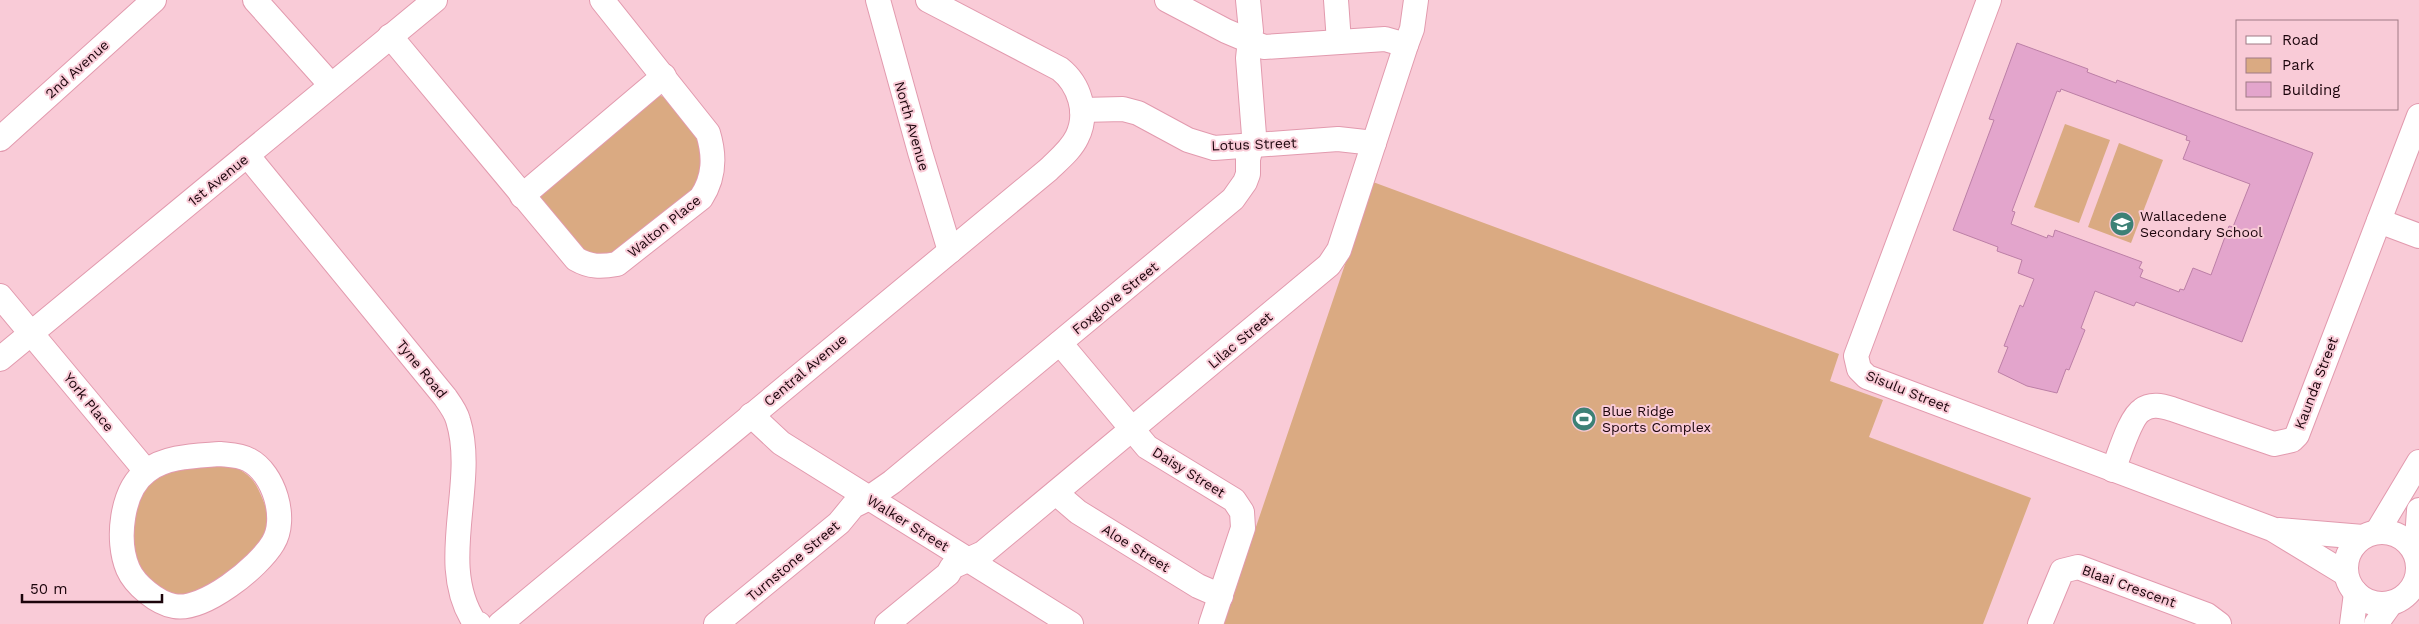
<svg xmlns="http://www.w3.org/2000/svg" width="2419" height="624" font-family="'Work Sans',sans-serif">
	<rect width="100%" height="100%" fill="#f9cbd7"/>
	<!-- green -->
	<g fill="#daaa82">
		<path d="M661,96C681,101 697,136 705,154L694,193L640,237L604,258L583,252L541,205L540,196L653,97Z"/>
		<path d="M2065,124L2110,140L2079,223L2034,207Z"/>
		<path d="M2119,143L2163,160L2131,243L2088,227Z"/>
		<path d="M1373,182L1839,354L1830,381L1883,400L1869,437L2031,498L1983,624H1223Z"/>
		<path d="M227,464C249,473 254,478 263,500C285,552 220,580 184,600L149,585L130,554L138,495L164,471Z"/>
	</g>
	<!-- building -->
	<path fill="#e3a5cc" stroke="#bc7fa6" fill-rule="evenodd" d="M2017,43L2088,69L2087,72L2116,83L2117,80L2313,153L2242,342L2136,302L2134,306L2095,291L2081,328L2085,330L2069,370L2066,369L2057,393L2027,386L1998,372L2008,347L2004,346L2020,305L2023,307L2034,279L2018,273L2022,260L1997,251L1998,247L1953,230L1994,120L1989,119ZM2061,89L2187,136L2186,140L2190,141L2183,159L2250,184L2233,227L2229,226L2211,275L2193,268L2184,290L2180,289L2179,292L2140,277L2143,270L2139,268L2142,262L2055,230L2053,237L2048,235L2047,238L2011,224L2015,212L2012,211L2057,91L2060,92Z"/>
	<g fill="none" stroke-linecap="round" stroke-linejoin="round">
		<defs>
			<g id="minor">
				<path d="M255,0L331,85"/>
				<path d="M878,0L920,152L950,251"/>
				<path d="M1167,0L1226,31L1264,47L1385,39L1406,45L1412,29L1416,0"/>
				<path d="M1336,0L1339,42"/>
				<path d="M1989,0L1856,356L1859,369L1867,377L2272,529L2346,574"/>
				<path d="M390,36L576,259C590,267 601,267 617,264L701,198C715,177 715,156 708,133L602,0"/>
				<path d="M1082,110L1123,109L1138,113L1188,140L1214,148L1338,139L1374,143"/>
				<path d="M0,139L154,0"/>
				<path d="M247,155L445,397C450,404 456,412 458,420C478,484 435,564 475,623L479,624"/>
				<path d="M522,196L664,76"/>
				<path d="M2379,221L2419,236"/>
				<path d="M0,296L146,471"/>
				<path d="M1060,343L1147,447L1234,500L1242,512L1243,528L1211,624"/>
				<path d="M0,359L435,0"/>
				<path d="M751,415L781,443L1071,624"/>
				<path d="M220,454C229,455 240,455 249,460C274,473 288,519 273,543C259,567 203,612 174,606C157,603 135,585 128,569C116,541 121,490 147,471C166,456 196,456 220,454Z"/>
				<path d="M2113,470C2119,456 2130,417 2142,410C2151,403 2162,406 2172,409L2274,444L2292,440L2297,435L2419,116"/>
				<path d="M1056,493L1078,512L1198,586L1221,596"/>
				<path d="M2279,530L2363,537"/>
				<circle cx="2382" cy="568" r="36"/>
				<path d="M2377,532L2419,462"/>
				<path d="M2416,554L2419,510"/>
				<path d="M500,624L1048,170C1058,160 1071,150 1077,137C1089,113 1079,84 1060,69L928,0"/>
				<path d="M716,624L839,523L853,506L869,498L892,482L1233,199L1245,182L1248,174V159L1254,135L1248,58L1251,31L1248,0"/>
				<path d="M887,624L948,574L952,567L983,553L1329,265L1339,250L1406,45"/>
				<path d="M2040,624L2062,571L2078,567L2207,615L2219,624"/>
				<path d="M2352,624L2356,593"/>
				<path d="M2376,624L2391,603"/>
			</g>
		</defs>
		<!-- minor casing -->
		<use href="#minor" stroke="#e29aae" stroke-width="26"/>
		<!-- minor -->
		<use href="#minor" stroke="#fff" stroke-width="24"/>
	</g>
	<!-- icons -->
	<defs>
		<symbol id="school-disc" viewBox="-11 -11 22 22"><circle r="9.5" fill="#3d8176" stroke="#f9cbd7"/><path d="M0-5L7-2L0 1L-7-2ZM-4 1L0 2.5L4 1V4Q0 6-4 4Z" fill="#fff"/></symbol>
		<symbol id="stadium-disc" viewBox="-11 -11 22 22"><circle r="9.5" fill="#3d8176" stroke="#f9cbd7"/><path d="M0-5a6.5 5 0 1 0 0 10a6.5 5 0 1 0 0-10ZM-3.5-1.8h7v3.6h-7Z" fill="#fff"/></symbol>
	</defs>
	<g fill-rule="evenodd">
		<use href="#school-disc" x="2108" y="210" width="28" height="28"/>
		<use href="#stadium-disc" x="1570" y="405" width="28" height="28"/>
	</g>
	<g text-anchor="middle" stroke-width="4" stroke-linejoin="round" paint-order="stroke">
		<!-- street labels -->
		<g font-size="14" fill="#1b040b" stroke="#f9cbd7">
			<text transform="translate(77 69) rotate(-42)" y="5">2nd Avenue</text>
			<text transform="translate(912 126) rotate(74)" y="5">North Avenue</text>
			<text transform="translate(1254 144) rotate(-2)" y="5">Lotus Street</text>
			<text transform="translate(218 180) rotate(-39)" y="5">1st Avenue</text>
			<text transform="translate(664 226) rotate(-39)" y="5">Walton Place</text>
			<text transform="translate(1115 298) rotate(-39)" y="5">Foxglove Street</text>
			<text transform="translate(1240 340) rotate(-40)" y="5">Lilac Street</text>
			<text transform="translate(422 369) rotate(51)" y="5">Tyne Road</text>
			<text transform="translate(805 370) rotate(-40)" y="5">Central Avenue</text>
			<text transform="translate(2316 383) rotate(-69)" y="5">Kaunda Street</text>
			<text transform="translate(1908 391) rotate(22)" y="5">Sisulu Street</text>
			<text transform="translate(89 402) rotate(51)" y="5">York Place</text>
			<text transform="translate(1189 472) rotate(32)" y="5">Daisy Street</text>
			<text transform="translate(908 523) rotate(32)" y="5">Walker Street</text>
			<text transform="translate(1136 548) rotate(32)" y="5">Aloe Street</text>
			<text transform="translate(793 561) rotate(-40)" y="5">Turnstone Street</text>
			<text transform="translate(2129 586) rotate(20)" y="5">Blaai Crescent</text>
		</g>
		<!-- poi labels -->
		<g font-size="14" fill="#1b040b" stroke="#f9cbd7" text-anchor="start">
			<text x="2140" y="221">Wallacedene<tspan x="2140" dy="16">Secondary School</tspan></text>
			<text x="1602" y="416">Blue Ridge<tspan x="1602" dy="16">Sports Complex</tspan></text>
		</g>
	</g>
	<!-- legend -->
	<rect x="2236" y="20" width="162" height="90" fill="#f9cbd7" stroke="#a07b85"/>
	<rect x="2246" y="36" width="25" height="8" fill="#ffffff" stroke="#a07b85"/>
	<text x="2282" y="45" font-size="15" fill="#1b040b">Road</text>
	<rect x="2246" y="58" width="25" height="15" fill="#daaa82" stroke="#a07b85"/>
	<text x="2282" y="70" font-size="15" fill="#1b040b">Park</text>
	<rect x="2246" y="82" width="25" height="15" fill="#e3a5cc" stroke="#a07b85"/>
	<text x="2282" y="95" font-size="15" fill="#1b040b">Building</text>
	<!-- scale -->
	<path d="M22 594v8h140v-8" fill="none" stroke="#1b040b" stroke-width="2.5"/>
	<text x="30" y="594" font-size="15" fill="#1b040b" stroke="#f9cbd7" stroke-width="4" paint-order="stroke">50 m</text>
</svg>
